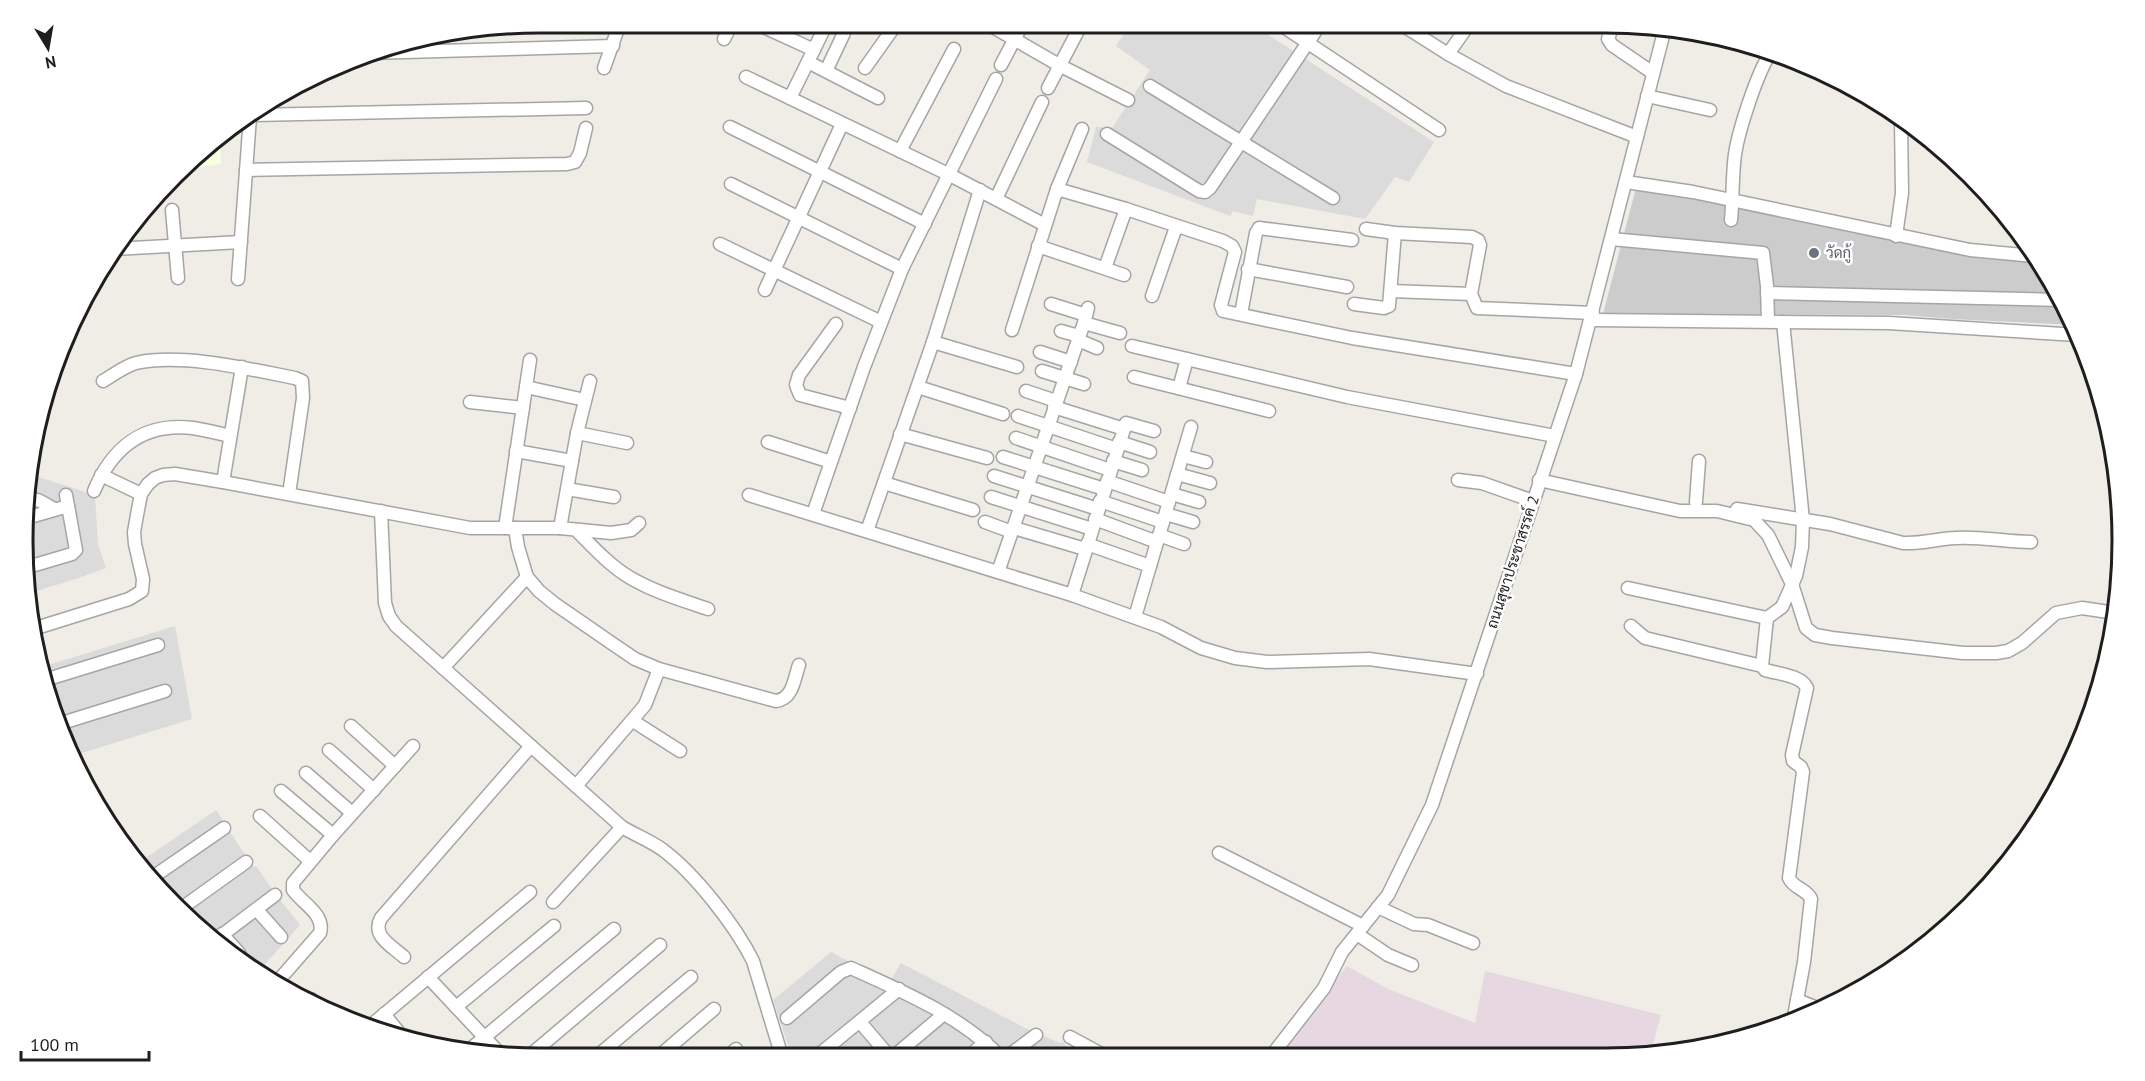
<svg xmlns="http://www.w3.org/2000/svg" width="2145" height="1081" font-family="'PT Sans',Sarabun,sans-serif">
	<rect width="100%" height="100%" fill="#efede5"/>
	<!-- residential -->
	<g fill="#dcdbdb">
		<path d="M1131,23H1250L1434,142L1409,182L1395,177L1365,219L1257,199L1253,216L1233,211L1230,216L1087,162L1096,127L1112,128L1150,70L1116,46Z"/>
		<path d="M31,475L74,488L95,496L98,544L106,568L82,577L27,594Z"/>
		<path d="M175,626L192,719L72,756L45,666Z"/>
		<path d="M216,810L253,867L256,866L274,892L300,925L261,969L174,907L141,861Z"/>
		<path d="M831,952L889,983L901,963L1025,1028L1060,1043L1063,1042L1075,1056L792,1057L773,1000Z"/>
	</g>
	<!-- industrial -->
	<path fill="#e7d7e1" d="M1347,966L1388,989L1475,1023L1485,971L1661,1015L1650,1054L1275,1055Z"/>
	<!-- education -->
	<path fill="#f7fedf" d="M220,135L221,164L188,169Z"/>
	<!-- religious -->
	<path fill="#ccc" d="M1637,184L1896,236L2034,255L2053,281L2073,325L1952,319L1905,315L1603,314Z"/>
	<g fill="none" stroke-linecap="round" stroke-linejoin="round">
		<defs>
			<g id="minor">
				<path d="M755,23L814,50"/>
				<path d="M986,23L1059,65L1128,100"/>
				<path d="M1278,23L1439,130"/>
				<path d="M1399,23L1448,54L1506,86L1637,137"/>
				<path d="M1613,24L1608,39L1612,45L1653,73"/>
				<path d="M724,39L732,23"/>
				<path d="M369,53L613,46"/>
				<path d="M1448,54L1470,23"/>
				<path d="M808,62L878,98"/>
				<path d="M1001,65L1023,23"/>
				<path d="M604,68L620,23"/>
				<path d="M865,68L897,23"/>
				<path d="M826,71L844,33"/>
				<path d="M746,77L950,175L1045,225"/>
				<path d="M1150,86L1333,198"/>
				<path d="M1048,88L1082,23"/>
				<path d="M1647,96L1710,110"/>
				<path d="M790,98L827,23"/>
				<path d="M252,115L586,108"/>
				<path d="M730,127L925,224"/>
				<path d="M1107,134L1199,191L1205,192L1210,188L1321,23"/>
				<path d="M900,151L954,49"/>
				<path d="M246,170L567,164L575,162L580,153L586,128"/>
				<path d="M1626,182L1693,192L1970,250L2035,256"/>
				<path d="M731,184L902,269"/>
				<path d="M1057,189L1126,209L1223,241L1232,246L1235,252L1221,305L1223,311L1352,338L1576,374"/>
				<path d="M996,199L1042,102"/>
				<path d="M172,210L178,278"/>
				<path d="M1731,220C1733,199 1732,176 1735,154C1739,129 1757,73 1771,52"/>
				<path d="M1366,229L1395,233L1472,237L1478,240L1480,245L1471,294L1477,308L1593,313"/>
				<path d="M1896,236L1902,193L1901,122"/>
				<path d="M1611,239L1763,253L1767,286L1768,321"/>
				<path d="M720,244L881,322"/>
				<path d="M1038,246L1124,275"/>
				<path d="M114,249L241,242"/>
				<path d="M1105,268L1126,209"/>
				<path d="M1248,269L1347,287"/>
				<path d="M238,279L250,117"/>
				<path d="M765,290L842,124"/>
				<path d="M1391,291L1471,294"/>
				<path d="M1767,293L2061,300"/>
				<path d="M1152,296L1176,227"/>
				<path d="M1051,304L1086,315"/>
				<path d="M1354,304L1384,308L1389,306L1395,233"/>
				<path d="M1088,308L1084,323L1120,333"/>
				<path d="M1241,314L1256,233L1259,228L1352,240"/>
				<path d="M1591,320L1889,323L2077,335"/>
				<path d="M836,324L799,375L796,385L800,395L850,408"/>
				<path d="M1012,330L1057,189L1082,129"/>
				<path d="M1061,331L1079,336"/>
				<path d="M1078,340L1097,348"/>
				<path d="M933,342L1017,367"/>
				<path d="M1132,346L1347,397L1555,436"/>
				<path d="M1040,352L1071,362"/>
				<path d="M1042,371L1084,384"/>
				<path d="M1134,377L1269,411"/>
				<path d="M103,381C113,375 125,366 136,363C182,353 249,369 295,378L302,381L303,398L289,494"/>
				<path d="M526,387L585,400"/>
				<path d="M918,387L1003,414"/>
				<path d="M1179,388L1187,359"/>
				<path d="M1026,391L1056,401"/>
				<path d="M470,402L523,408"/>
				<path d="M1054,407L1124,429"/>
				<path d="M1018,416L1117,449"/>
				<path d="M577,433L627,443"/>
				<path d="M900,434L987,458"/>
				<path d="M1016,438L1110,470"/>
				<path d="M768,442L831,462"/>
				<path d="M1119,442L1150,452"/>
				<path d="M516,451L572,461"/>
				<path d="M1183,456L1206,462"/>
				<path d="M1003,457L1104,489"/>
				<path d="M1113,461L1142,470"/>
				<path d="M1177,474L1210,483"/>
				<path d="M101,475L141,494"/>
				<path d="M994,476L1098,509"/>
				<path d="M1458,480L1482,483L1533,501"/>
				<path d="M1539,480L1680,511H1717L1754,520L1768,535L1792,584L1806,628L1815,635L1832,638L1963,653H1996L2008,651L2022,643L2056,613L2082,608L2115,613"/>
				<path d="M1107,481L1169,502"/>
				<path d="M223,482L242,367"/>
				<path d="M884,483L973,510"/>
				<path d="M567,489L614,497"/>
				<path d="M94,491C112,448 143,422 193,428C205,430 218,433 230,436"/>
				<path d="M1172,494L1199,502"/>
				<path d="M749,495L1072,595L1161,627L1201,648L1235,658L1267,662L1369,659L1477,674"/>
				<path d="M991,497L1092,529"/>
				<path d="M31,498L40,501L54,509"/>
				<path d="M1100,501L1163,522"/>
				<path d="M1696,502L1699,461"/>
				<path d="M1737,509L1830,524L1903,543C1921,544 1937,539 1955,538C1980,536 2006,542 2031,542"/>
				<path d="M381,511L385,603L389,616L396,626L622,827C635,835 651,841 663,850C695,874 735,925 753,961L782,1057"/>
				<path d="M813,514L864,367L902,269L996,79"/>
				<path d="M1166,514L1193,522"/>
				<path d="M30,517L68,506"/>
				<path d="M1095,519L1157,542"/>
				<path d="M985,522L1012,532"/>
				<path d="M505,528L530,360"/>
				<path d="M515,528L518,547L527,577L539,591L555,604L610,642L635,659L659,669L776,701C793,699 794,679 799,665"/>
				<path d="M560,528L577,433L590,381"/>
				<path d="M1014,528L1085,549"/>
				<path d="M576,530C592,546 609,565 629,577C654,592 682,600 708,609"/>
				<path d="M867,531L933,342L980,190"/>
				<path d="M1159,535L1184,544"/>
				<path d="M1087,544L1150,566"/>
				<path d="M28,567L72,554L76,550L66,495"/>
				<path d="M998,572L1084,323"/>
				<path d="M1628,588L1767,618L1782,607L1796,576L1802,547L1803,520L1783,322"/>
				<path d="M1072,595L1126,423L1154,431"/>
				<path d="M1135,617L1191,427"/>
				<path d="M1767,618L1762,666L1765,670C1778,674 1801,675 1807,688L1792,755L1793,761L1801,767L1803,772L1789,878C1794,889 1807,889 1811,899L1804,962L1793,1022"/>
				<path d="M1631,626L1645,638L1762,666"/>
				<path d="M33,629L129,599L142,591L143,579L135,544L134,532L137,515L141,494L148,484L155,478L163,475L175,474L223,482L470,528H560L611,533L631,530L639,523"/>
				<path d="M443,668L527,577"/>
				<path d="M48,679L158,645"/>
				<path d="M633,721L680,751"/>
				<path d="M62,723L165,691"/>
				<path d="M351,726L395,766"/>
				<path d="M329,750L374,790"/>
				<path d="M306,773L352,813"/>
				<path d="M576,786L645,705L659,669"/>
				<path d="M281,791L333,835"/>
				<path d="M260,816L310,861"/>
				<path d="M1219,853L1363,926"/>
				<path d="M153,877L224,828"/>
				<path d="M553,902L622,827"/>
				<path d="M1378,907L1414,924L1428,925L1473,943"/>
				<path d="M179,910L246,862"/>
				<path d="M257,910L281,937"/>
				<path d="M222,934L239,953"/>
				<path d="M1357,934L1388,955L1412,965"/>
				<path d="M218,938L275,895"/>
				<path d="M404,957C392,946 371,936 381,918L531,746"/>
				<path d="M428,977L503,1057"/>
				<path d="M278,981L320,933C325,914 303,904 293,890V883L333,835L413,746"/>
				<path d="M1797,1000L1820,1009"/>
				<path d="M308,1003L311,999"/>
				<path d="M456,1007L554,926"/>
				<path d="M384,1014L405,1040"/>
				<path d="M787,1018L841,972L851,968C904,992 958,1015 1000,1056"/>
				<path d="M860,1022L889,1056"/>
				<path d="M369,1027L530,892"/>
				<path d="M1070,1037L1105,1056"/>
				<path d="M468,1051L614,929"/>
				<path d="M1272,1055L1324,988L1342,952L1388,895L1432,805L1576,374L1665,28"/>
				<path d="M894,1056L944,1014"/>
				<path d="M969,1056L986,1042"/>
				<path d="M1008,1056L1036,1035"/>
				<path d="M528,1057L660,945"/>
				<path d="M596,1057L691,977"/>
				<path d="M658,1057L714,1009"/>
				<path d="M727,1057L736,1049"/>
				<path d="M816,1057L899,989"/>
			</g>
		</defs>
		<!-- minor casing -->
		<use href="#minor" stroke="#a5a5a5" stroke-width="15"/>
		<!-- minor -->
		<use href="#minor" stroke="#fff" stroke-width="12"/>
	</g>
	<!-- markers -->
	<circle fill="#6b7280" stroke="#fff" stroke-width="2" cx="1814" cy="253" r="6"/>
	<g text-anchor="middle" stroke-width="5" stroke-linejoin="round" paint-order="stroke">
		<!-- worship labels -->
		<g font-size="15" fill="#5b616d" stroke="#fff" text-anchor="start">
			<text x="1826" y="258">วัดกู้</text>
		</g>
		<!-- street labels -->
		<g font-size="15" fill="#1e1e1e" stroke="#fff">
			<text transform="translate(1513 562) rotate(-72)" y="5">ถนนสุขาประชาสรรค์ 2</text>
		</g>
	</g>
	<!-- crop -->
	<path d="M0 0H2145V1081H0ZM540 33H1605A507 507 0 0 1 2112 540V541A507 507 0 0 1 1605 1048H540A507 507 0 0 1 33 541V540A507 507 0 0 1 540 33Z" fill="#fff" fill-rule="evenodd"/>
	<path fill="none" stroke="#1e1e1e" stroke-width="3" d="M540 33H1605A507 507 0 0 1 2112 540V541A507 507 0 0 1 1605 1048H540A507 507 0 0 1 33 541V540A507 507 0 0 1 540 33Z"/>
	<!-- north arrow -->
	<g transform="translate(48 48) rotate(169)" stroke="#ffffff" stroke-width="4.5" paint-order="stroke">
	<path d="M0-4.5L10 22L0 15L-10 22Z" fill="#1e1e1e"/>
	<text y="-9" font-size="16" font-weight="bold" text-anchor="middle" fill="#1e1e1e">N</text>
	</g>
	<!-- scale -->
	<path d="M21 1051v9h128v-9" fill="none" stroke="#1e1e1e" stroke-width="3"/>
	<text x="30" y="1051" font-size="18" fill="#1e1e1e" stroke="#ffffff" stroke-width="4.5" paint-order="stroke">100 m</text>
</svg>
